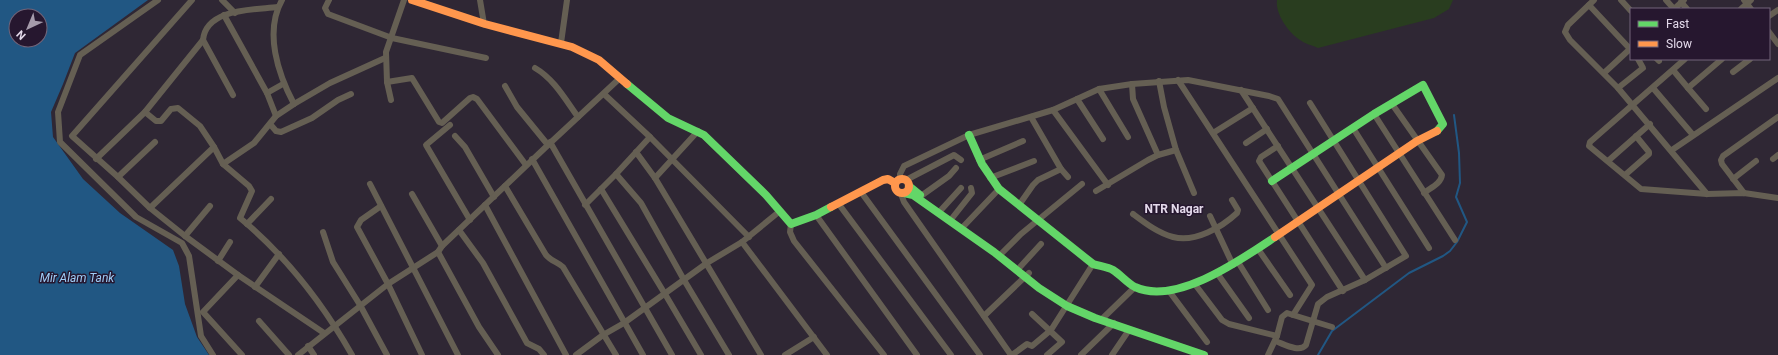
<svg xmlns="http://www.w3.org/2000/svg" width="1778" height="355" font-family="Roboto,sans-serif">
	<rect width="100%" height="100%" fill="#2f2734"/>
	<!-- green -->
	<path fill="#293d1f" d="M1277,0H1453L1449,9L1434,18L1318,48C1312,45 1305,44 1300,40C1289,33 1275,14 1277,0Z"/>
	<!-- water -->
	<path fill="#215783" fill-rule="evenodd" d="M0,0H148L75,53L63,84L51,112L53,137L83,179L120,213L173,250L179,266L185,304L197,337L209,355H0ZM16,16H40V40H16Z"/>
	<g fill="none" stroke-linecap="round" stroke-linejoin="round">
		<!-- stream -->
		<path stroke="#215783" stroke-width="2" d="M1318,355L1332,331L1409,273L1443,256L1450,251L1457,242L1467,222L1456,197L1460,183L1459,153L1454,115"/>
		<!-- street -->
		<g stroke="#655f53" stroke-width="6">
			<path d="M158,0L80,55L58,112L60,142L136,217L182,243L189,256L201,336L213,355"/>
			<path d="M192,0L72,136L118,177L150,208L185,236L238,275L324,333"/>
			<path d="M222,0L235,13"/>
			<path d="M282,0C264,32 278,74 294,104"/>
			<path d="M329,0L325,8L328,14L392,38L486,58"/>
			<path d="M404,0L386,52L387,82L412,78L439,122L442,123L470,98L473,97L477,99L526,165"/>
			<path d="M480,0L484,24"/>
			<path d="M1594,0L1568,25L1565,32L1570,40L1618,88L1707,194"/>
			<path d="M1621,0L1631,11"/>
			<path d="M1666,0L1674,9"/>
			<path d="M1744,0L1751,9"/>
			<path d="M1681,2L1687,9"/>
			<path d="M1589,5L1631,50"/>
			<path d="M1674,9L1684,0"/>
			<path d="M1741,9L1751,0"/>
			<path d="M224,15L267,93L276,116"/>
			<path d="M1769,16L1778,10"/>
			<path d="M1769,32L1778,44"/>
			<path d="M203,40L233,95"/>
			<path d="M561,43L567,0"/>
			<path d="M1657,59L1659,61"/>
			<path d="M1685,59L1590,142L1589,146L1641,189L1707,194L1744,193L1778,198"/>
			<path d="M535,68C554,79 565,99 578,117"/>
			<path d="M1673,70L1688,88L1722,59"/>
			<path d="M1733,72L1750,59"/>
			<path d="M1604,73L1631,48"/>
			<path d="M1178,80L1312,285L1293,315L1287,313L1282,317L1277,336L1268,355"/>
			<path d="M387,82L391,100"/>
			<path d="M1132,84L1133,99L1158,155"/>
			<path d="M505,86L517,107L548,145"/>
			<path d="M1618,88L1643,68L1638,59"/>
			<path d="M1653,88L1693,135"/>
			<path d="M1688,88L1706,109"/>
			<path d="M1099,89L1128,137"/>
			<path d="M1241,90L1365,280"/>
			<path d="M267,93L283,84"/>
			<path d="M604,94L650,137L616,174"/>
			<path d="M1077,99L1103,139"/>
			<path d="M1392,104L1442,175C1441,184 1430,188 1424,193"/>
			<path d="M1053,110L1108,185"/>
			<path d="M145,112L156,121H161L171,109L178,108L200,126L214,147L223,164L249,186L252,191L240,218C286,256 323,304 352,355"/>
			<path d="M1374,114L1455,240"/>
			<path d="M270,124L276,131L281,132L312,118L338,100L351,94"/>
			<path d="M450,125L426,145L470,220"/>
			<path d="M1353,128L1429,248"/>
			<path d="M1213,133L1253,108"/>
			<path d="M455,136L465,147L494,197"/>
			<path d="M650,137L749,237"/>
			<path d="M550,142L672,355"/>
			<path d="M1246,143L1267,129"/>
			<path d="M1278,146L1261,157L1259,161L1343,291"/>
			<path d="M1176,150L1194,193"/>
			<path d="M1672,150L1778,78"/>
			<path d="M636,152L655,178L761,355"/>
			<path d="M96,159L145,112L203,40C206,8 254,10 278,7"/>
			<path d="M532,159L643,355"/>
			<path d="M1773,159L1778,155"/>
			<path d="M979,160L1023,141"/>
			<path d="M1608,161L1650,124"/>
			<path d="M223,164L254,143L276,116L294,104L330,83L385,58"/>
			<path d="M1061,169L1068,177"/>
			<path d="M1625,175L1649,154V152L1636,136"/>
			<path d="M118,177L155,142"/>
			<path d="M655,178L698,131"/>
			<path d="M990,178L1034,161"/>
			<path d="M900,179V174L904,166L969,135L1053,110L1099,89L1132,84L1188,80L1269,96L1278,99L1386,268"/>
			<path d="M1733,179L1756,161"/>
			<path d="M906,180L954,155L961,160"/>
			<path d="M370,184L458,355"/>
			<path d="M505,186L546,255C551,261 558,262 563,267L616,355"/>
			<path d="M601,189L665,294L701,355"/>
			<path d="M1096,191L1148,160L1158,155L1176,150L1164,107L1159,81"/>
			<path d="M861,192L980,355"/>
			<path d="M1744,193L1722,164L1721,160L1723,156L1778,117"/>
			<path d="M412,194L442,246"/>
			<path d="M901,194L904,202L1011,355"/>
			<path d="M921,196L949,176L956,168"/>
			<path d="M838,203L951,355"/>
			<path d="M485,205L566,355"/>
			<path d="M585,205L616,174L641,203L684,280L729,355"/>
			<path d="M1019,205L1033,185L1038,180L1061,169L1031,117"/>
			<path d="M381,206L361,220L357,227L388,284L422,355"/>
			<path d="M150,208L214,147"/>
			<path d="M941,210L961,188"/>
			<path d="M1133,214C1145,223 1158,233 1173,237C1195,243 1222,227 1237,213L1238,210L1232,200"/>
			<path d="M816,215L917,355"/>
			<path d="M1210,216L1233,265"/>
			<path d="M953,217L972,193L971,188"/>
			<path d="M247,224L271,199"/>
			<path d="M791,224L790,232L794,241L884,355"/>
			<path d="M961,229L999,189"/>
			<path d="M459,230L483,263L527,343L539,349L544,355"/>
			<path d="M323,232L333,262L360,305L387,355"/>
			<path d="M185,236L210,206"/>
			<path d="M742,242L827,355"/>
			<path d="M1258,249L1290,295"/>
			<path d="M438,252L479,327L498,355"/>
			<path d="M1002,253L1021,234L1082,184"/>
			<path d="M218,261L230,242"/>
			<path d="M1238,262L1268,310"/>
			<path d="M1020,267L1041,244"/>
			<path d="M1217,273L1249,318"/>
			<path d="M238,275L203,312L242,355"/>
			<path d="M1194,283L1222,320L1229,324L1277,336"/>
			<path d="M255,287L279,254"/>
			<path d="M1169,291L1207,342"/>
			<path d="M1032,314L1062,342L1047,355"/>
			<path d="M1293,315L1332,327"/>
			<path d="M984,316L1029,273"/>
			<path d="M1102,319L1135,287"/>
			<path d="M259,321L289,355"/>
			<path d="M1275,341C1284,344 1299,353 1306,345L1318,304L1327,297L1365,280L1406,256L1310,103"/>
			<path d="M308,346L314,355"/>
			<path d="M298,355L388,284L438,252L442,246L548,145L620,78"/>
			<path d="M576,355L603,335L624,323L707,263L742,242L780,211"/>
			<path d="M785,355L814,337"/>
			<path d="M1012,355L1027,344L1032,346L1051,330L1093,264"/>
			<path d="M1081,355L1114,323"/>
			<path d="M1112,355L1129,330"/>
		</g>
		<!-- fast -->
		<g stroke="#63d668" stroke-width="8">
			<path d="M627,84L668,118L704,135L766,195L791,224L816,215L831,207"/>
			<path d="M969,135L982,164L999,189L1093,264C1099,266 1108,267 1113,270C1121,275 1127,283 1135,287C1176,306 1242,259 1275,237"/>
			<path d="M1272,181L1374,114L1423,85L1443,124L1437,131"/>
			<path d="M909,186L920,195"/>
			<path d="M904,193L913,195L994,252L1039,288L1067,306L1095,318L1204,355"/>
		</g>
		<!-- slow -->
		<g stroke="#ff974d" stroke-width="8">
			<path d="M412,0L485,24L572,47L599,60L627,84"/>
			<circle cx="902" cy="186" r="7"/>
			<path d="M831,207L883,180L888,179L895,183"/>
			<path d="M1275,237L1417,141L1437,131"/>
		</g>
	</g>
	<g text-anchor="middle" stroke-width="3" stroke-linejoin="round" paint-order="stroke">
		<!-- neighbourhood labels -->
		<g font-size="12" font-weight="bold" fill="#e4daeb" stroke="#26172f">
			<text x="1174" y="213">NTR Nagar</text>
		</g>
		<!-- water labels -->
		<g font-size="12" font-style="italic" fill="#9fcef8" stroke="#26172f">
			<text x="77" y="282">Mir Alam Tank</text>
		</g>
	</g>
	<!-- legend -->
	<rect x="1630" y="8" width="140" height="52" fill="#26172f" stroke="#72657a"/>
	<rect x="1638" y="21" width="20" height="6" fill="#63d668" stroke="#72657a"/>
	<text x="1666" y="28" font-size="12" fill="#e4daeb">Fast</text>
	<rect x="1638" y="41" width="20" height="6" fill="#ff974d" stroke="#72657a"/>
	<text x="1666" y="48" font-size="12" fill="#e4daeb">Slow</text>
	<!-- north arrow -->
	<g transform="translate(28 28) rotate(224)"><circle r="19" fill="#26172f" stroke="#72657a"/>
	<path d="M0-3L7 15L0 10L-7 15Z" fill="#a59bab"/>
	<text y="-6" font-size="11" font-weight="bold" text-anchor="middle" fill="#e4daeb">N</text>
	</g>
</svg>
